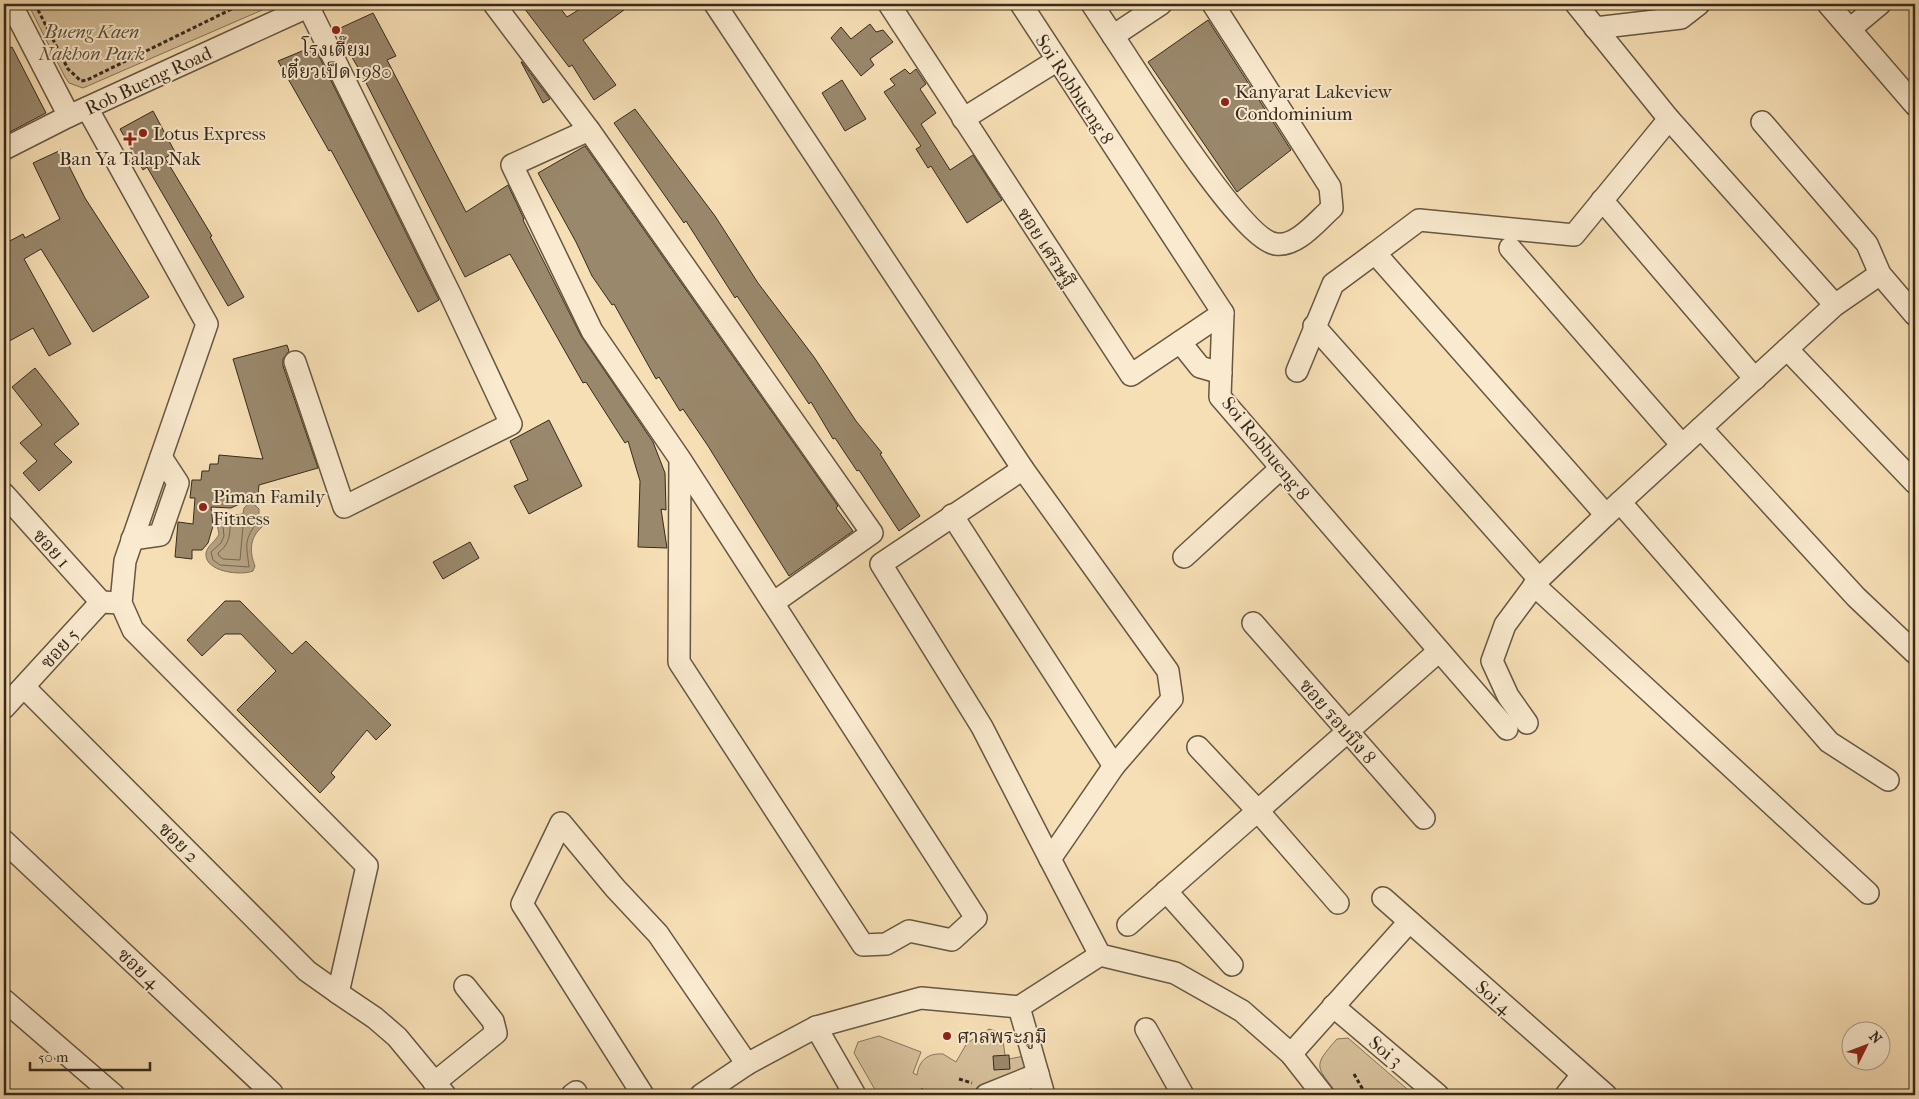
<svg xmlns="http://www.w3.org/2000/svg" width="1919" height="1099" font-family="'IM FELL French Canon','Noto Serif Thai',serif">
	<rect width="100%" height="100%" fill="#f7dfb5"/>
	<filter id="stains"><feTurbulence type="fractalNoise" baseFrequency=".004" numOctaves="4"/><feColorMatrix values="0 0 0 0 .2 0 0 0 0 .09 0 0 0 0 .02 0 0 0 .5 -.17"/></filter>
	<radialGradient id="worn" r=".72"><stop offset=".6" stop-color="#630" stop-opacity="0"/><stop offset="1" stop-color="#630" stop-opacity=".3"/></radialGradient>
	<!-- green -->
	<g fill="#d6c09b" stroke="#86755c">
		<path d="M28,4H276L83,88L69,83L65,77Z"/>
		<path d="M989,1029L1002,1033L1005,1055L1009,1059L1024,1056L1027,1068L964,1095H878L854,1053L858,1042L879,1036L921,1052L913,1073L917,1075C919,1060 928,1053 943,1054L956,1062L967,1043Z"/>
		<path d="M1348,1038L1414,1095H1338C1317,1066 1311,1068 1337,1039Z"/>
	</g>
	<!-- water -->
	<path fill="#b5a181" stroke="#827159" d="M248,504H254L259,509V515L255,517L261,520L262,527C250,537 249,551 255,566L253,571C241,576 204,572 206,553C207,546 216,541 219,534L216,519L220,513L226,512L233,515L243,514L244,508Z"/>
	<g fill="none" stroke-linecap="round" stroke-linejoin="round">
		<!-- shore -->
		<g stroke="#76664f" stroke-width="1">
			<path d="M249,516L256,524C243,541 247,548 249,567L220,565L213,560L211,552L221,543L224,536L222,518L226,517C233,521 242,521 249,516Z"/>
			<path d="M243,526L240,560L223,559L219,556L218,553C227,546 230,539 230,527Z"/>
		</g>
	</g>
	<!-- building -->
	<g fill="#9a886c" stroke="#362a1d">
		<path d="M521,4H557L567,17L588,4H632L583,40L616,85L594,100L572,65L569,67Z"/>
		<path d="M373,13L396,56L387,60L466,212L508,185L524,219L523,220L581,336L653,442L665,473L666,510L661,509L667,548L638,547L640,481L628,441L625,443L586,382L583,383L510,254L465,277L360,71L336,30Z"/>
		<path d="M1208,20L1291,150L1237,192L1148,62Z"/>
		<path d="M870,24L876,32L883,30L893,42L870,59L874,65L861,76L831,38L841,27L851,39Z"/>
		<path d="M314,46L439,300L418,312L331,150L329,151L278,61Z"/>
		<path d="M12,47L46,113L4,135V51Z"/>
		<path d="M521,62H522L550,99L543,103Z"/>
		<path d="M905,69L910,74L916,69L926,84L920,89L936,113L921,124L950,170L973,155L1002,200L967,223L931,166L928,168L916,149L921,146L884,92L895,85L890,79Z"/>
		<path d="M842,80L866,119L845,131L822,93Z"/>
		<path d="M635,109L715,216L758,283L814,357L856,421L882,453L880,454L920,516L899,531L859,470L857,471L835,438L833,439L811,402L809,404L737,296L735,298L686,221L684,223L614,123Z"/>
		<path d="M153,111L175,152L165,158L212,236L210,237L244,297L228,306L147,167L143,170L120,129Z"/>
		<path d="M585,146L838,506L836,508L853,531L789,576L708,446L683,409L680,411L659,377L656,379L614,304L612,305L592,276L576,242L538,173Z"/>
		<path d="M61,150L85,198L149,297L93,332L41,249L24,259L71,344L49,356L33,328L4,344V244L23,234L25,238L60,219L33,163Z"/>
		<path d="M287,345L289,351L283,359V366L318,468L259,485L258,495L231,508L211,507L213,526L208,543L202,550H192V559L175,557L178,522L193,524L195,498H190L192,480H201L202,471H209L210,464H218L219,455L263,459L233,359Z"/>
		<path d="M35,368L79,424L54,444L72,462L39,491L23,473L37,461L20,443L42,425L12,387Z"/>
		<path d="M549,420L582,486L529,514L514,486L528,480L510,441Z"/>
		<path d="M470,542L479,558L443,579L433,562Z"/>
		<path d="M225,601H240L292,654L306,641L391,725L376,740L367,730L331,773L335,777L320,793L237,710L276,671L241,634H225L202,656L187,640Z"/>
		<path d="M1009,1055L1010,1069L994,1070L993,1056Z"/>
	</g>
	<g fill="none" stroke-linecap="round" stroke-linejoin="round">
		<defs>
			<g id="minor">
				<path d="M11,4L69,116"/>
				<path d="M494,4L589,130L872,533L773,603"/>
				<path d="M715,4L1023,469L1168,671L1172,699L1114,766L1050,859L1100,955L1175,973L1242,1011L1291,1054L1323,1095"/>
				<path d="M889,4L1131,375L1223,313"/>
				<path d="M1021,4L1223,313L1220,397L1507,729"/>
				<path d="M1092,4L1113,36"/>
				<path d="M1161,4L1113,36C1137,71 1241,240 1276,244C1297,247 1317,221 1332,208L1330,187L1213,4"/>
				<path d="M1576,4L1669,119L1835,305"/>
				<path d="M1828,4L1915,105"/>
				<path d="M1595,28L1681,18L1699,4"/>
				<path d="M1850,29L1880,4"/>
				<path d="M87,108L207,324L125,561L121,603L133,630L367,866L338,993L375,1018L397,1037L445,1095"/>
				<path d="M963,119L1056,61"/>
				<path d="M1669,119L1574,235L1419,220L1375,253L1606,515L1787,349"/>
				<path d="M1762,122L1867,244L1880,274L1915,315"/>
				<path d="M589,130L512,165L592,331L680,459L679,662L863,945L886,944L909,931L952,940L976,918L680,459"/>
				<path d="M4,149L69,116L314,4"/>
				<path d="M1602,200L1755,379"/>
				<path d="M1510,248L1682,445"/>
				<path d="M1880,274L1835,305L1787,349L1915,483"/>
				<path d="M1314,326L1539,579"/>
				<path d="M1180,342L1200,367L1221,373"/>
				<path d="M295,362L344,507L511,424L450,294L308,6"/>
				<path d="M1297,371L1333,284L1375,253"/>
				<path d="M1701,428L1856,597L1915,653"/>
				<path d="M1023,469L881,564L982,727L1050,859"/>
				<path d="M4,494L101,602"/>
				<path d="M1620,502L1829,742L1888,780"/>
				<path d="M952,515L1114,766"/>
				<path d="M132,539L160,535L178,483L161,457"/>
				<path d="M1184,557L1281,468"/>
				<path d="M1534,585L1868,893"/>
				<path d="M1253,623L1424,818"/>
				<path d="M24,687L307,971L338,993"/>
				<path d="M4,708L101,602L121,603"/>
				<path d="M1527,723L1508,696L1492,661L1505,625L1539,579L1606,515"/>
				<path d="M1198,747L1258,811L1338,903"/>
				<path d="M4,841L272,1093L271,1095"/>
				<path d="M1166,891L1232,965"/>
				<path d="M1383,898L1606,1095"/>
				<path d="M1128,925L1439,651"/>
				<path d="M4,1000L114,1095"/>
				<path d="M1333,1006L1438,1095"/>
				<path d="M1019,1007L1044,1095"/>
				<path d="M816,1027L855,1095"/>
				<path d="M1146,1029L1183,1095"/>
				<path d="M1291,1054L1409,922"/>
				<path d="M434,1083L496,1033L493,1021L465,986"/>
				<path d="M572,1095L576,1092"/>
				<path d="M643,1095L522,904L561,823L615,888L658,934L747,1064"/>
				<path d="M701,1095L747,1064L816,1027L921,998L1019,1007L1100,955"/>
				<path d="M986,1095L1038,1074"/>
				<path d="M1566,1095L1582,1075"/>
			</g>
		</defs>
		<!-- minor casing -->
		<use href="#minor" stroke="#665743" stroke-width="24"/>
		<!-- path -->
		<g stroke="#362a1d" stroke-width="3" stroke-dasharray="4 2.5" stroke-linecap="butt">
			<path d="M35,4L68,69L81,81L87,80L242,4"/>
			<path d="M1354,1074L1366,1095"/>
			<path d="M959,1079L972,1083"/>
			<path d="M918,1095L923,1089"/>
		</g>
		<!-- minor -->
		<use href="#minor" stroke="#faeacf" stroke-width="21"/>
	</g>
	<!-- markers -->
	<g fill="#8f2418" stroke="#faeacf" stroke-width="2">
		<circle cx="336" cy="30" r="5"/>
		<circle cx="1225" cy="102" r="5"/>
		<circle cx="143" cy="133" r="5"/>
		<path d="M127.5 131.5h5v5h5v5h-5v5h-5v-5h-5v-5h5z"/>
		<circle cx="203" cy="507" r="5"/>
		<circle cx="947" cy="1036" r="5"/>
	</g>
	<g text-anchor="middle" stroke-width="4" stroke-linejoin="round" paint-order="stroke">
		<!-- park labels -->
		<g font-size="19" font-style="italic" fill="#5e503c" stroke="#faeacf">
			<text x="92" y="38">Bueng Kaen<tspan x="92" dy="22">Nakhon Park</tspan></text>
		</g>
		<!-- poi labels -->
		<g font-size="19" fill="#362a1d" stroke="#faeacf" text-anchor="start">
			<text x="336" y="56" text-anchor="middle">โรงเตี๊ยม<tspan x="336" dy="22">เตี๋ยวเป็ด 1980</tspan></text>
			<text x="1235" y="98">Kanyarat Lakeview<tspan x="1235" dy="22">Condominium</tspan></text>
			<text x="153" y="140">Lotus Express</text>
			<text x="130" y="165" text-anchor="middle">Ban Ya Talap Nak</text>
			<text x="213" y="503">Piman Family<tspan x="213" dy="22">Fitness</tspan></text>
			<text x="957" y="1043">ศาลพระภูมิ</text>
		</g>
		<!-- street labels -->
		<g font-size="19" fill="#362a1d" stroke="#faeacf">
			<text transform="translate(148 80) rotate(-25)" y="7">Rob Bueng Road</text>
			<text transform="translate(1075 89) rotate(57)" y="7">Soi Robbueng 8</text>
			<text transform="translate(1047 247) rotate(57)" y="7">ซอย เศรษฐี</text>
			<text transform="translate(1266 448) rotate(51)" y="7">Soi Robbueng 8</text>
			<text transform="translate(52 548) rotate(48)" y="7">ซอย 1</text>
			<text transform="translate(59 648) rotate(-48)" y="7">ซอย 5</text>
			<text transform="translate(1338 721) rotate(49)" y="7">ซอย รอบบึง 8</text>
			<text transform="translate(179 842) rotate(45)" y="7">ซอย 2</text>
			<text transform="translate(139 968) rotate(43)" y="7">ซอย 4</text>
			<text transform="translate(1494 997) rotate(42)" y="7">Soi 4</text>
			<text transform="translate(1386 1051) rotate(40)" y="7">Soi 3</text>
		</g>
	</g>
	<!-- margin -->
	<rect width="1919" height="1099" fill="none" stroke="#f7dfb5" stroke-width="20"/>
	<rect x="5" y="5" width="1909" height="1089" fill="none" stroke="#362a1d" stroke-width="2.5"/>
	<rect x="10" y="10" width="1899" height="1079" fill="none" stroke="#362a1d"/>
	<!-- north arrow -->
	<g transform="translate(1866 1046) rotate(48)"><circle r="24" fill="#faeacf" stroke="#ac9d88"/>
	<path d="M0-4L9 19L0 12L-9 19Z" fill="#8f2418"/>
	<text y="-8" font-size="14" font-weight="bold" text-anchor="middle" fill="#362a1d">N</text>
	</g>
	<!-- scale -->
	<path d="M30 1062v8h120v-8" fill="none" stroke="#362a1d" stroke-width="2.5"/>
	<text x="38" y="1062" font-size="15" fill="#362a1d" stroke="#faeacf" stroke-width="4" paint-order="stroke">50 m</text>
	<rect width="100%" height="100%" filter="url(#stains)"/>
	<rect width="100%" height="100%" fill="url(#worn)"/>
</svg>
